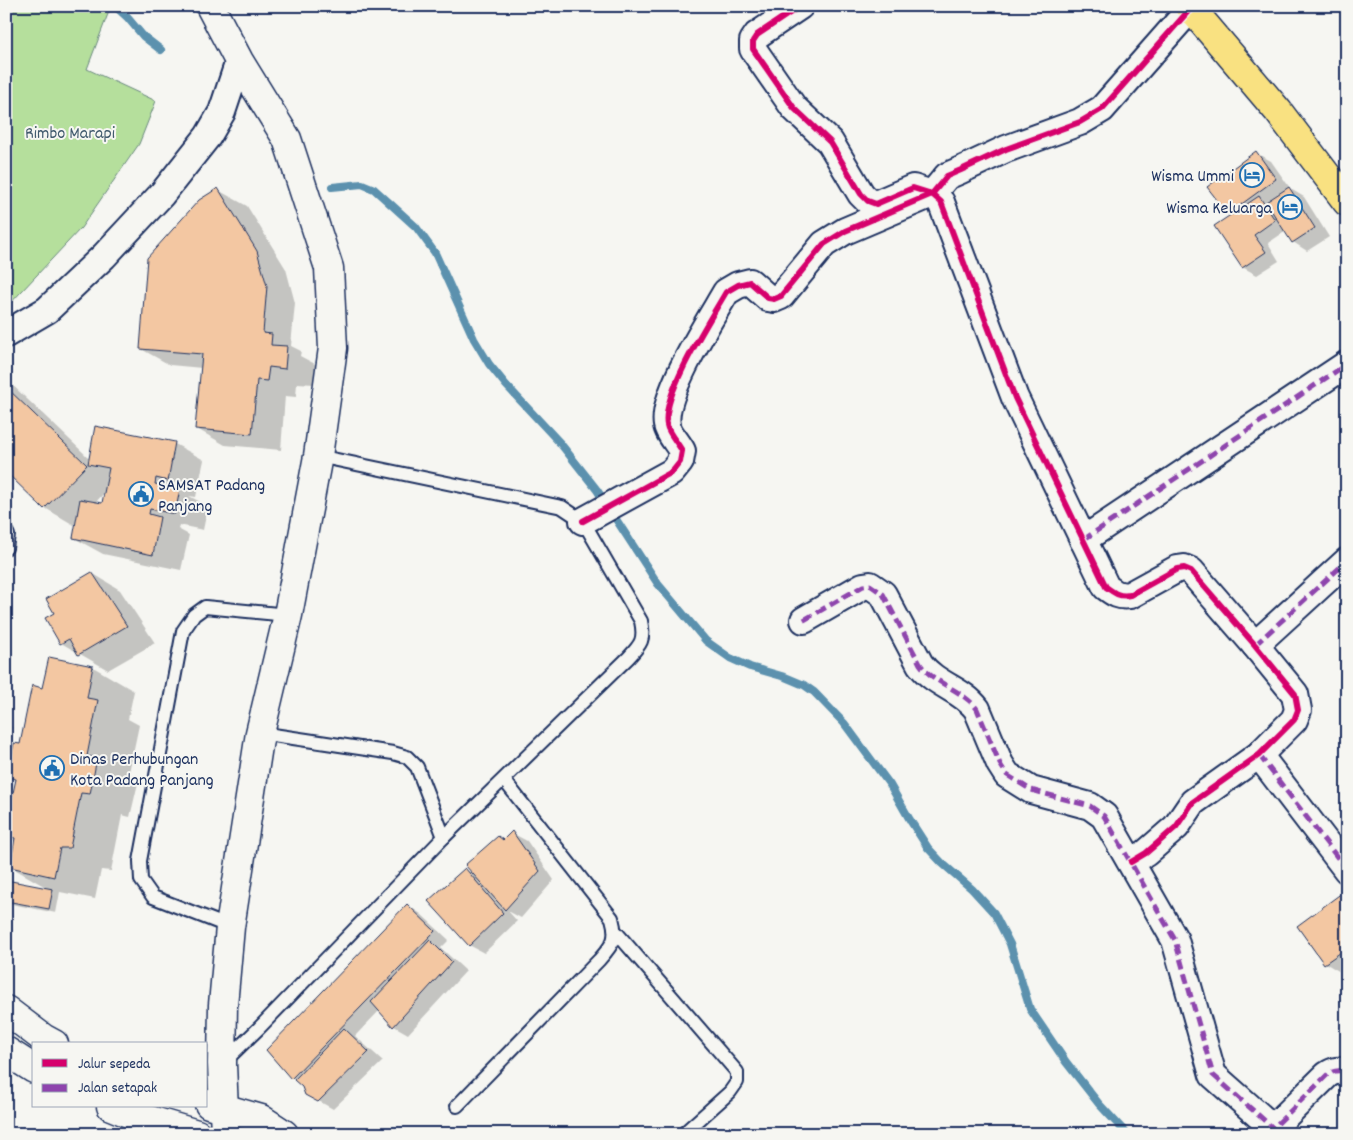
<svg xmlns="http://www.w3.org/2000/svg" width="1353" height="1140" font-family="Dekko,sans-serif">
	<rect width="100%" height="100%" fill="#f6f6f2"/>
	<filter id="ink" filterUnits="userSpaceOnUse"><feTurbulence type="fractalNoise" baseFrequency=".02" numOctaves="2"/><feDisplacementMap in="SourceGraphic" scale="10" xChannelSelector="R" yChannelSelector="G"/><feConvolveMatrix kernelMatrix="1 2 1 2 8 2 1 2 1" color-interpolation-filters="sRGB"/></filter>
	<g filter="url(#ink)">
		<!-- green -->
		<path fill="#b5df9c" stroke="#68877d" d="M6,6H111L87,69L156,101L139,144L81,228L6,308Z"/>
		<!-- shadow -->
		<g fill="#0003" fill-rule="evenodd">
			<path d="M1256,153L1271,161L1290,188H1289L1304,197L1329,237L1307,251L1293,242L1286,231L1268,243L1279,261L1257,275L1242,267L1232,215L1228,214Z"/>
			<path d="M218,190L247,206L286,269L295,303L291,346L301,351L300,356L315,364L314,384L297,383L296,397L285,396L281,450L225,445L197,429L202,368L170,365L141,349Z"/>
			<path d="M6,379L90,459L96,428L175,444L204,460L196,497L189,496L208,506L203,530L179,525L178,529L189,535L181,570L103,554L74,538L77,521L74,525L45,508L6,471ZM105,492L103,504L95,503Z"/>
			<path d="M92,573L120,590L155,643L108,670L61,643Z"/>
			<path d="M50,659L93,667L134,691L128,719L139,725L128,777L138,783L130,817L122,815L111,871L101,870L95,899L60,892L56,913L6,903V881L49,889L11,867L16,842L6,836L16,781L9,776V772L6,773V722L13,728L8,730L13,733L10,749L14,751L21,745L43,689Z"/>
			<path d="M512,833L527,841L554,880L521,918L508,911L517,921L484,953L469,945L465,869L475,875Z"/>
			<path d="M1346,892H1347V976L1325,963Z"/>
			<path d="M407,905L421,914L449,940L441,948L466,971L408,1034L394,1026L380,1010L355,1036L383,1061L333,1109L306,1094L303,1086L292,1078Z"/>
		</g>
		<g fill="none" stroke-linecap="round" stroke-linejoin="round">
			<!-- stream -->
			<g stroke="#5b91ae" stroke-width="8">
				<path d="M115,6L127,17L143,36L161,50"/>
				<path d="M332,187L362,184L374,189L416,227L435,253L474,339L489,364L506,385L560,443L597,490L658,584L706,641L730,658L750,667L785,677L804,685L814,692L844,723L890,785L910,820L928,848L942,863L972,889L994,913L1010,944L1030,1009L1066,1062L1099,1104L1127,1134"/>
				<path d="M1247,1134L1263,1132"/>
			</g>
		</g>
		<!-- building -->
		<g fill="#f3c7a2" stroke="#1b2f5e">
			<path d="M1256,151L1276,179L1228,214L1207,187Z"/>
			<path d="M1289,187L1315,228L1292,243L1266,202Z"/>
			<path d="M218,188L257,251L267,286L263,333L272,334L271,345L287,346L285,369L269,367L267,381L257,380L252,434L195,429L202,354L140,349L147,258L199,200Z"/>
			<path d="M1259,196L1275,220L1254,235L1266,252L1242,268L1214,226Z"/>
			<path d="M6,387L87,465L44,509L6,472Z"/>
			<path d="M95,426L175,442L168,481L156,478L155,484L180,489L175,514L150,509L149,514L160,517L153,555L73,538L80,499L102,503L109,468L88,464Z"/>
			<path d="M92,572L127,626L78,655L69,639L60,644L45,618L54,613L46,599Z"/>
			<path d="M49,657L93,666L87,698L98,700L87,756L97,758L90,794L81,793L70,848H60L54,877L10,867L15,838L6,836V825L16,779L7,777L14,743L20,744L32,685L42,688Z"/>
			<path d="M512,831L540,871L505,910L465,865L498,836L503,840Z"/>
			<path d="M465,868L503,913L469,946L428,901Z"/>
			<path d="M6,880L53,889L49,909L6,901Z"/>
			<path d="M1346,890L1347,948L1324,964L1297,926Z"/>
			<path d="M407,904L435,931L291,1079L266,1050Z"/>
			<path d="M430,940L452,962L393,1027L371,1002Z"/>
			<path d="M344,1028L369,1052L318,1102L305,1095L302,1087L294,1080Z"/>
		</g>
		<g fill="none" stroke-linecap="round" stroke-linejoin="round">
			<defs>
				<g id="service">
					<path d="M6,531L8,535L6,548"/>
					<path d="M260,733L393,753L407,757L417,767L444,837"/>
					<path d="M230,927L153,897L141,880L140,861L183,631L194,615L205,607L288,615"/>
					<path d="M616,932L737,1072V1082L730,1092L683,1134"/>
					<path d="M224,1062L259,1028L444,837L628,658C641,644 645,640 641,621L583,521L562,507L318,456"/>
					<path d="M457,1106L599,960C613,944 618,939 612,918L504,780"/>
				</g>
				<g id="minor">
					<path d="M800,6L757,35L753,41V49L794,108L830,142L861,194L868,201L876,204L913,188L932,194L941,202L1015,398L1106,587C1114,593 1119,597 1130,595L1177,569L1184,568L1191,571L1255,645L1295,694L1298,710L1294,720L1259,755L1193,802L1176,827L1146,853L1131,862"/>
					<path d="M6,334L47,310L104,256L162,194L208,136L222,112L239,61"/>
					<path d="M583,521L672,472L680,462L682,451C678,443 668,433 667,425C661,395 710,320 726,292L738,285L750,282L768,298L774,299L781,296L824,244L845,231L932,194L947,176L961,170L1006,149L1080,122L1102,109L1191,8"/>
					<path d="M1083,540L1347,364"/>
					<path d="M804,620L863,586L870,585L883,594L920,664C935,685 962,689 977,709L1000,764L1007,775L1031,790L1090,806L1104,816L1175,940L1213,1075L1273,1128"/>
					<path d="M1255,645L1347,561"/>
					<path d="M1259,755L1347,870"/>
					<path d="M1267,1134L1327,1075C1334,1070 1339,1070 1347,1072"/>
				</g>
				<g id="secondary">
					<path d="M210,6L239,61L287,139L329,268L333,348L318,456L288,615L260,733L230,927L223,1005L222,1064L225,1134"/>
					<path d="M6,1010L43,1038L54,1044"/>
					<path d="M6,1051L34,1069"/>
					<path d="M209,1104L261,1119L284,1134"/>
					<path d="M111,1106L133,1115L197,1134"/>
				</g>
				<path id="trunk" d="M1189,6L1278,111L1347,202"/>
			</defs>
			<!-- service casing -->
			<use href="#service" stroke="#1b2f5e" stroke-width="16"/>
			<!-- minor casing -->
			<use href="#minor" stroke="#1b2f5e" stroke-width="30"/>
			<!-- secondary casing -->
			<use href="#secondary" stroke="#1b2f5e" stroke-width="31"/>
			<!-- trunk casing -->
			<use href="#trunk" stroke="#1b2f5e" stroke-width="31"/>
			<!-- service -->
			<use href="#service" stroke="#f6f6f2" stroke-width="12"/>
			<!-- minor -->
			<use href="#minor" stroke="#f6f6f2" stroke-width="26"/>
			<!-- secondary -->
			<use href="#secondary" stroke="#f6f6f2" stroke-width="28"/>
			<!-- trunk -->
			<use href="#trunk" stroke="#f9e181" stroke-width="28"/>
			<!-- quiet -->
			<g stroke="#8e44ad" stroke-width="5" stroke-dasharray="10 5" stroke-linecap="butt">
				<path d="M1083,540L1347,364"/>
				<path d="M804,620L863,586L870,585L883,594L920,664C935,685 962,689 977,709L1000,764L1007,775L1031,790L1090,806L1104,816L1175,940L1213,1075L1273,1128"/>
				<path d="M1255,645L1347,561"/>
				<path d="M1259,755L1347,870"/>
				<path d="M1267,1134L1327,1075C1334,1070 1339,1070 1347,1072"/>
			</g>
			<defs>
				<g id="cycleway">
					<path d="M800,6L757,35L753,41V49L794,108L830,142L861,194L868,201L876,204L913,188L932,194L941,202L1015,398L1106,587C1114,593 1119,597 1130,595L1177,569L1184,568L1191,571L1255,645L1295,694L1298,710L1294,720L1259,755L1193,802L1176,827L1146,853L1131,862"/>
					<path d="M583,521L672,472L680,462L682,451C678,443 668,433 667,425C661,395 710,320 726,292L738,285L750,282L768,298L774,299L781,296L824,244L845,231L932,194L947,176L961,170L1006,149L1080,122L1102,109L1191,8"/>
				</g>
			</defs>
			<!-- cycleway casing -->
			<use href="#cycleway" stroke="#f6f6f2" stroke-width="9"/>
			<!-- cycleway -->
			<use href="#cycleway" stroke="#d6006c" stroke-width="6"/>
		</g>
	</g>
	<!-- icons -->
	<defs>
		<symbol id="hotel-ring" viewBox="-11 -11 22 22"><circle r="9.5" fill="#f6f6f2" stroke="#1f6fb2" stroke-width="1.5"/><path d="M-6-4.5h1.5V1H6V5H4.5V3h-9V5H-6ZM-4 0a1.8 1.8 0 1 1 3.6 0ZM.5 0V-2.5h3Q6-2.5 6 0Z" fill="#1f6fb2"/></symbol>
		<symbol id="civic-ring" viewBox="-11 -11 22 22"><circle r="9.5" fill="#f6f6f2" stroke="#1f6fb2" stroke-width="1.5"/><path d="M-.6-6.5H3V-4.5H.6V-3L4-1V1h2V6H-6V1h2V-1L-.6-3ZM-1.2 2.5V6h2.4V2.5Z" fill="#1f6fb2"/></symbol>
	</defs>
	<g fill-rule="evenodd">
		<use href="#hotel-ring" x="1238" y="161" width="28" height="28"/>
		<use href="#hotel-ring" x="1276" y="193" width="28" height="28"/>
		<use href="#civic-ring" x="127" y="480" width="28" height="28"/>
		<use href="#civic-ring" x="38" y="754" width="28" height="28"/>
	</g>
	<g text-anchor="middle" stroke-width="4" stroke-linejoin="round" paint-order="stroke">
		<!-- park labels -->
		<g font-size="18" fill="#425b6e" stroke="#f6f6f2">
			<text x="70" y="138">Rimbo Marapi</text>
		</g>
		<!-- poi labels -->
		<g font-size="18" fill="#1b2f5e" stroke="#f6f6f2" text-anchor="end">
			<text x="1234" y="181">Wisma Ummi</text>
			<text x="1272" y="213">Wisma Keluarga</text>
			<text x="158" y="490" text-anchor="start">SAMSAT Padang<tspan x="158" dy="21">Panjang</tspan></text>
			<text x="70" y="764" text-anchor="start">Dinas Perhubungan<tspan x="70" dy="21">Kota Padang Panjang</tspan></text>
		</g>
	</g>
	<!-- margin -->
	<rect width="1353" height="1140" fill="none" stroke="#f6f6f2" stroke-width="25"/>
	<rect x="12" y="12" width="1328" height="1115" fill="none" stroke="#1b2f5e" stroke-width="2" filter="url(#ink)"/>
	<!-- legend -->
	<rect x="32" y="1042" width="175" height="65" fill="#f6f6f2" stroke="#9ea6b7"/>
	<rect x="42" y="1059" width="25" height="8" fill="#d6006c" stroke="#9ea6b7"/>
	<text x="78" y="1068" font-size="15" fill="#1b2f5e">Jalur sepeda</text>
	<rect x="42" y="1084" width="25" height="8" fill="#8e44ad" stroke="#9ea6b7"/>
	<text x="78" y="1092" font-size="15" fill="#1b2f5e">Jalan setapak</text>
</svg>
